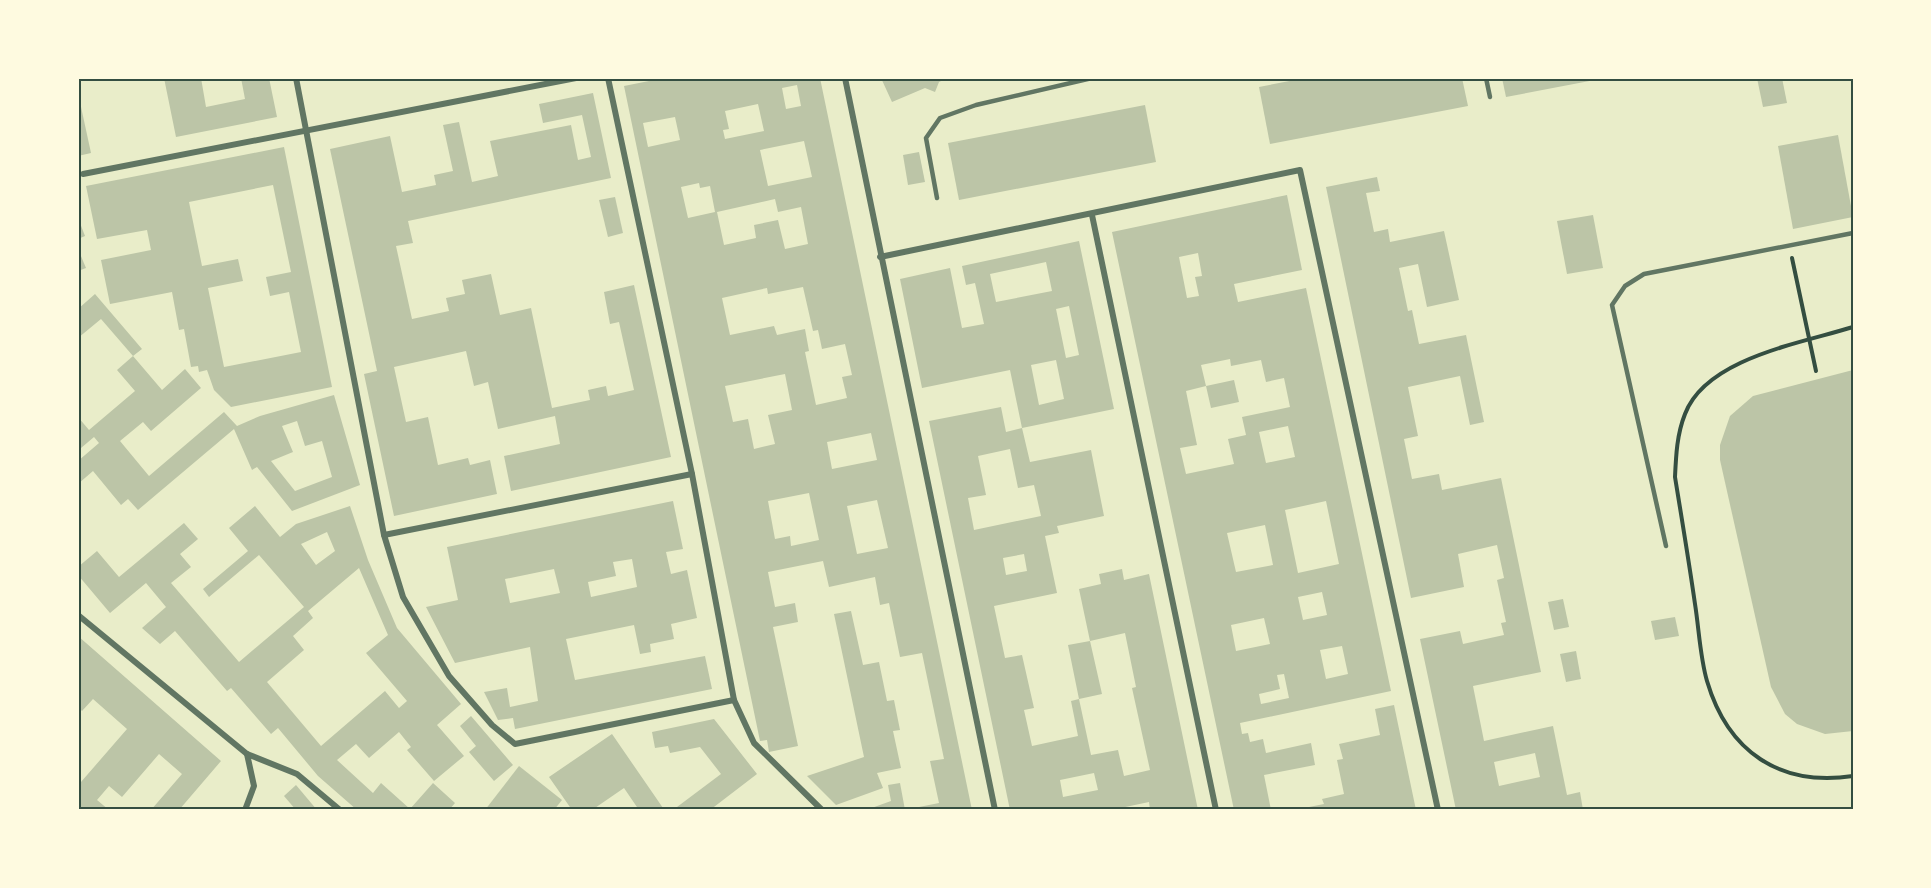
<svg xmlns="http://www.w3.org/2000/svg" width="1931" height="888" font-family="Ubuntu,sans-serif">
	<rect width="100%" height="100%" fill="#e9edc9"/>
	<!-- building -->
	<g fill="#bcc5a7" fill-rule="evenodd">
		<path d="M164,78H201L206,107L245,99L241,78H269L277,117L176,137Z"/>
		<path d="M664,78H820L972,810H920L919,807L939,803L930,761L944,759L922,653L900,657L889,603L880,605L875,577L829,587L823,561L768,572L775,607L795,603L798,622L773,627L798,746L769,752L767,740L760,741L624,86ZM797,85L801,106L786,109L782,88ZM758,104L764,131L725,139L723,130L729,129L725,111ZM675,117L680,140L648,147L643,123ZM804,141L812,177L768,186L760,150ZM699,183L700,188L710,186L715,212L688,218L681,187ZM775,199L778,212L801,207L808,244L785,249L778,220L754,225L756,238L724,245L717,212ZM803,287L813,331L818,330L822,349L845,344L852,375L842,377L847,398L816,405L805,352L809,351L805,329L777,335L774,326L730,335L722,298L767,288L768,294ZM785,374L792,410L768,415L775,444L754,449L748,419L733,422L725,386ZM871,433L877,460L832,469L827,442ZM809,493L819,540L791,546L790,536L775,539L768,501ZM877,500L888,548L857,554L847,506Z"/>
		<path d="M881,78H947L939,82L935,92L925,88L892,102Z"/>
		<path d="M1305,78H1462L1468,106L1270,144L1259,87Z"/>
		<path d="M1502,78H1600V79L1506,97Z"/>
		<path d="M1757,78H1782L1787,103L1763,107Z"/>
		<path d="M78,93L91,153L78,156Z"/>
		<path d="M593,93L611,178L408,221L413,243L396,246L412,319L449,311L446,298L465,294L462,280L491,274L500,315L531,308L552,408L590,400L588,390L606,386L608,396L634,390L619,322L610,324L604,292L634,285L671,457L511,491L504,456L560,444L555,416L498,429L488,382L474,386L466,351L394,367L406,422L428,417L438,465L468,458L470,465L490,460L497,494L394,516L364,374L377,371L330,149L390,136L402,192L436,185L434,175L453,171L443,125L459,122L472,182L498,176L490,141L571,125L578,160L591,157L582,115L543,123L539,104Z"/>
		<path d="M1145,105L1156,162L959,200L948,143Z"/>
		<path d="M1838,135L1853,217L1793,229L1778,146Z"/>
		<path d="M284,147L332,387L231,407L214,390L207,370L199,372L198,366L191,367L184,329L179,330L172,292L110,304L101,260L151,250L147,230L97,239L86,186ZM273,185L291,272L266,277L270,296L289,292L301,352L224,367L208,288L243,281L238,259L202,266L189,202Z"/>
		<path d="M919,152L925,182L908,185L903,155Z"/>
		<path d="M1377,177L1380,191L1366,193L1374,232L1388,229L1390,242L1444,231L1459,300L1427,307L1418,264L1399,268L1408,311L1412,310L1419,344L1466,335L1484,422L1470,425L1460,376L1408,387L1418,436L1404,439L1412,479L1439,474L1442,490L1501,478L1541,672L1473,686L1484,741L1553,726L1567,795L1580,792L1583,810H1456L1420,639L1460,631L1463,644L1504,635L1501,623L1506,622L1497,580L1504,578L1497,545L1458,554L1464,587L1411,598L1326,187ZM1535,753L1540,777L1499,786L1494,762Z"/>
		<path d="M1287,195L1302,270L1234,284L1238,302L1306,288L1391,691L1240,723L1242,734L1248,733L1250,742L1263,739L1266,753L1311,743L1315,765L1264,775L1271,810H1234L1112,232ZM1198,253L1202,276L1195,277L1199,296L1187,298L1179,257ZM1230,359L1231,366L1261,360L1266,382L1284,378L1290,407L1242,417L1246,435L1228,439L1234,464L1186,474L1180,448L1197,445L1186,391L1206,386L1201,365ZM1288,426L1295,457L1266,463L1259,432ZM1326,501L1339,564L1298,573L1285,510ZM1265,525L1273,565L1236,572L1227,533ZM1322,592L1327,615L1303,620L1298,597ZM1264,618L1270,644L1236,651L1231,625ZM1342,646L1348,674L1326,679L1320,650ZM1284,674L1289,698L1261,704L1259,694L1280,689L1277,675Z"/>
		<path d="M615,197L623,233L608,237L599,200Z"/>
		<path d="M1593,215L1603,268L1567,274L1557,221Z"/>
		<path d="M78,218L85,236L78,239Z"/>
		<path d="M1079,241L1114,409L1022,428L1010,370L922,388L900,279L950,268L962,328L984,324L975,283L966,285L962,266ZM1046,262L1052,291L996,302L990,274ZM1069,306L1079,355L1066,358L1056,309ZM1056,360L1064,399L1039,405L1031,365Z"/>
		<path d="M78,249L86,268L78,271Z"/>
		<path d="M95,294L142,349L133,356L162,390L185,369L201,388L151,431L143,422L120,441L149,476L224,412L237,426L260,416L334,395L360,485L292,511L257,467L252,470L234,429L138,510L128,499L121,505L93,471L78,484V461L99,443L94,437L81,448L78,444V417L89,430L135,391L117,370L133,356L101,319L78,338V309ZM297,421L305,446L322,441L332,477L295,491L271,461L293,452L282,426Z"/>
		<path d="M1853,370V731L1825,734L1797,724L1785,714L1771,687L1720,460V445L1730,416L1753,396Z"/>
		<path d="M1234,380L1239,402L1211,408L1206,386Z"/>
		<path d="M1001,407L1006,432L1022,428L1030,462L1091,450L1104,516L1057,526L1059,533L1045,536L1057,593L994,606L1005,658L1022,655L1034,708L1024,710L1032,746L1078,736L1071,701L1079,699L1068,645L1090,641L1079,589L1101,584L1099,574L1122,569L1124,580L1149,574L1198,810H1150L1149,802L1111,810H1010L929,421ZM1010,449L1018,488L1034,485L1041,516L974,530L968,498L986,495L978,456ZM1024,554L1027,571L1006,575L1003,558ZM1125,633L1136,687L1132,688L1150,770L1124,776L1118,750L1091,755L1079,699L1102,694L1090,641ZM1094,773L1098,790L1063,797L1060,780Z"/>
		<path d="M673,501L683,549L666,552L671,574L687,570L697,618L671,624L674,639L650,644L651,652L640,654L634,625L566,639L575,680L705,656L712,689L515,729L513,718L498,720L484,692L507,688L510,707L538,701L530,647L455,663L426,607L458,600L447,547ZM632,559L637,587L591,597L588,582L616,576L613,562ZM554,569L560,593L510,603L505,579Z"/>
		<path d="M255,506L280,537L296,524L350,506L368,560L397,628L461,704L437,725L464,756L434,781L407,750L411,747L399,732L369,758L356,744L337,760L373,793L381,783L410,809L433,783L455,803L449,810H357L318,776L278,728L271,734L231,688L227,691L175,631L160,644L142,628L166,607L146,583L110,613L78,575V567L97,551L119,577L184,523L198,539L180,554L191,567L171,583L239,662L304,607L259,555L209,597L203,589L248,551L229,528ZM327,532L335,551L316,565L301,544ZM359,568L388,635L366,653L407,701L399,708L385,691L321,746L267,682L304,650L293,636L313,618L308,611Z"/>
		<path d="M1563,599L1569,627L1554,630L1548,602Z"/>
		<path d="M851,611L863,665L879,662L887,701L894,700L900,730L893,731L901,768L877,773L883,788L836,805L807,776L864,757L834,614Z"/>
		<path d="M1675,617L1679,636L1655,640L1651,621Z"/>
		<path d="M78,636L221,761L179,810H151L182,774L159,754L122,797L109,786L97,800L109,810H78V780L81,782L127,729L93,699L82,711L78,707Z"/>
		<path d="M1576,651L1581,679L1566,682L1560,654Z"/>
		<path d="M1394,705L1416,810H1304V808L1324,804L1322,799L1344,794L1337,760L1343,759L1339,744L1380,735L1375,709Z"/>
		<path d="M471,716L513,765L494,781L469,752L476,746L460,726Z"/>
		<path d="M714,719L757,774L710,810H673L721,774L700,747L670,753L668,746L655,748L652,732Z"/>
		<path d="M612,734L663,808L660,810H639L624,788L592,810H572L549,777Z"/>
		<path d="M519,766L562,800L554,810H485Z"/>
		<path d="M900,783L905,810H866L891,801L888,785Z"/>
		<path d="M296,785L317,810H296L284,796Z"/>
	</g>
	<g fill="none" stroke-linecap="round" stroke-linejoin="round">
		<!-- path -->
		<g stroke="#344e41" stroke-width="4">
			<path d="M1792,258L1816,371"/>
			<path d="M1853,327C1802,343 1706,358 1685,414C1677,434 1676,455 1675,477C1682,520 1689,562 1695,604C1699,629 1700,657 1707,681C1728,752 1780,787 1853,776"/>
		</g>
		<!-- service -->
		<g stroke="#617663" stroke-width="4.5">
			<path d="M1486,78L1490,97"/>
			<path d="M937,198L926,138L940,118L976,105L1092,78"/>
			<path d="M1666,546L1612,305L1625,286L1644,274L1853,233"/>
		</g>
		<!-- minor -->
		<g stroke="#617663" stroke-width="6">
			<path d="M296,78L384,535L403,597L449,676L492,725L515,744L734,700"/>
			<path d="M608,78L692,474L734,700L754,743L822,810"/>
			<path d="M845,78L995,810"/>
			<path d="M83,174L576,78"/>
			<path d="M1092,215L1216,810"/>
			<path d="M880,257L1300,170L1438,810"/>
			<path d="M384,535L692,474"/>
			<path d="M78,615L247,754L297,774L340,810"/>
			<path d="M245,810L254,786L247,754"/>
		</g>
	</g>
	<!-- border -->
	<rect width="1931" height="888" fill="none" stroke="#fefae0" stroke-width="159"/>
	<rect x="80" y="80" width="1772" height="728" fill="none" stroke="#344e41" stroke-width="2"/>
</svg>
